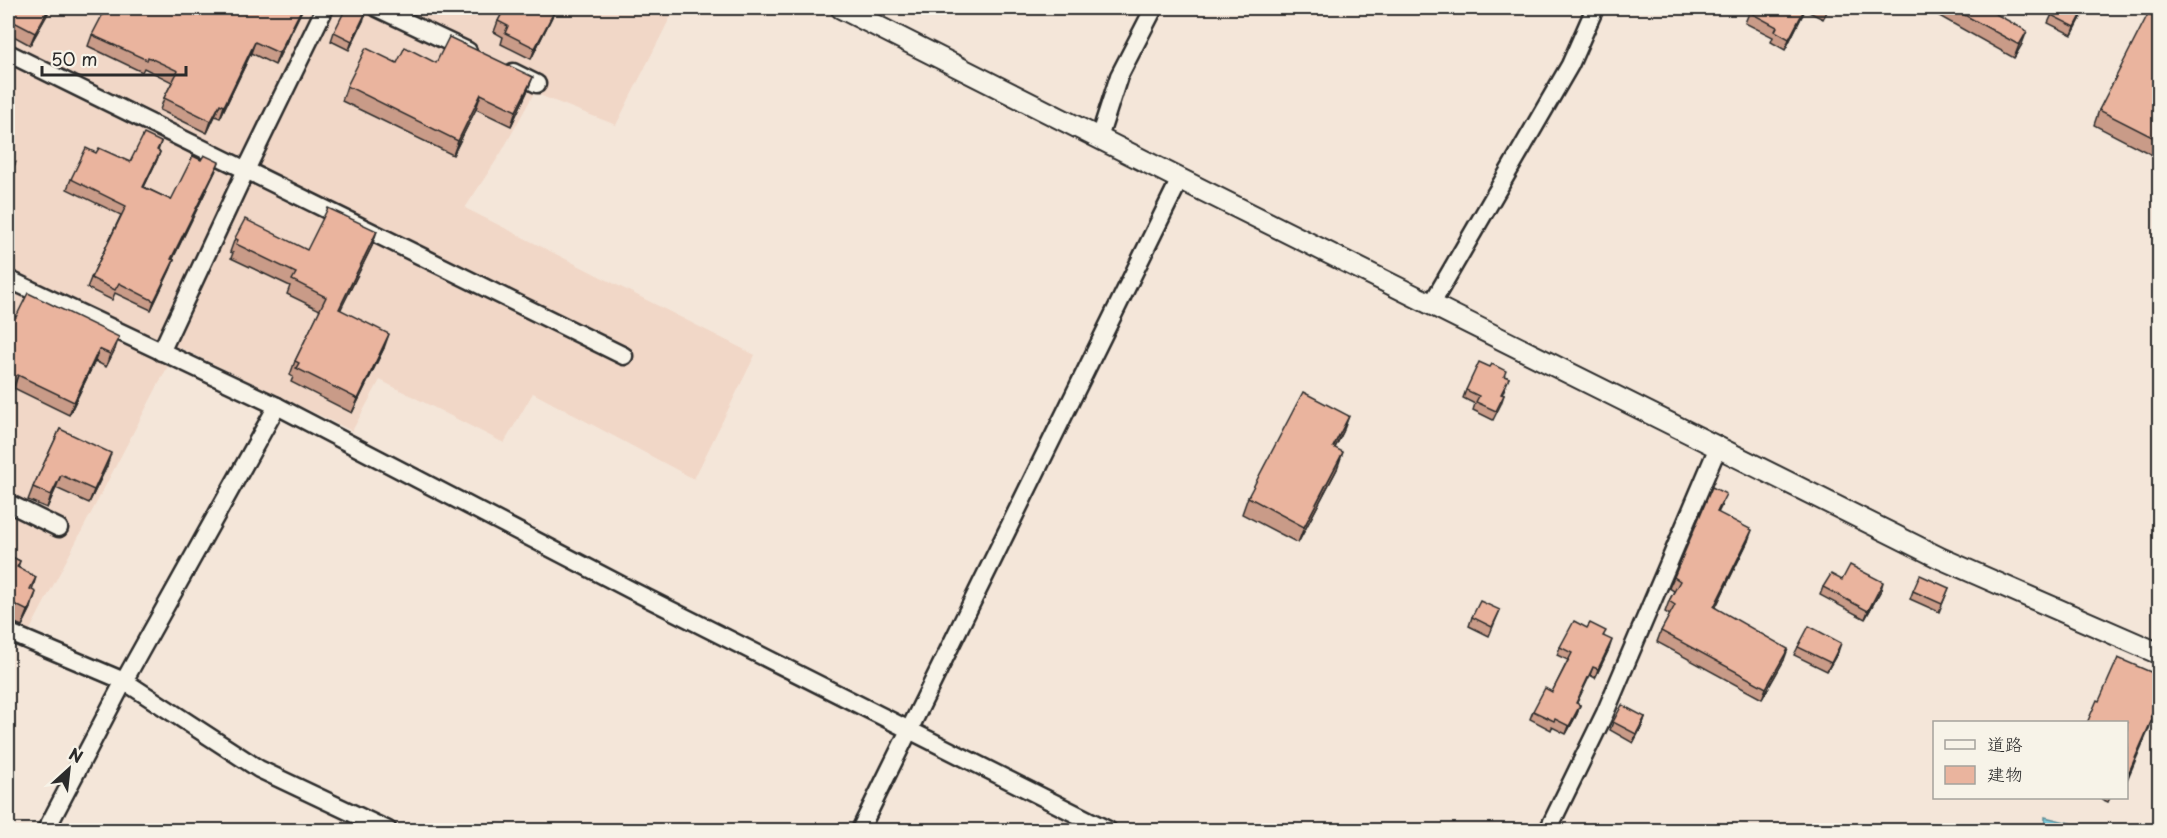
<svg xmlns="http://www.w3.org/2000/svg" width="2167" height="838" font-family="'Playpen Sans','Klee One',sans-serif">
	<rect width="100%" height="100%" fill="#f4e6d9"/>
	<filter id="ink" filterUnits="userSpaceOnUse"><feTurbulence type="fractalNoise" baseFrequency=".0167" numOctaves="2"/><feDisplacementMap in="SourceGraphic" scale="12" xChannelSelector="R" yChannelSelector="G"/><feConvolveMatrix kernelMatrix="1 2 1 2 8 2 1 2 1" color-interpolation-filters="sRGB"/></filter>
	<g filter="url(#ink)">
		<!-- built -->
		<path fill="#f1d7c7" d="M8,8H675L616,125L534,93L501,153L465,208L755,355L694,479L533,393L504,443L380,380L352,431L178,347L22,645L8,638Z"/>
		<!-- water -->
		<path fill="#7dcbdb" stroke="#5c8b95" stroke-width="1.5" d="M2045,817L2098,830H2045Z"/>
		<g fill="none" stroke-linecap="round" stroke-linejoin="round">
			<defs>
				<g id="minor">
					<path d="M377,8L468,51"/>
					<path d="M8,53L624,356"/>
					<path d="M513,72L537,84"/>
					<path d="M1099,138L1119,76L1154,8"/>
					<path d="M8,279L277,406L631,590L1108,830"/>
					<path d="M1431,305L1570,65L1595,8"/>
					<path d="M161,352L246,170L325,8"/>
					<path d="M277,406L124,681L259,769L388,830"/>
					<path d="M8,503L59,528"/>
					<path d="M8,632L124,681L46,830"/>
					<path d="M860,830L1180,179"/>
					<path d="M1548,830L1605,713L1718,447"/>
				</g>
				<path id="tertiary" d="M841,8L1180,179L1940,558L2160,654"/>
			</defs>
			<!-- minor casing -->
			<use href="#minor" stroke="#2b2b2b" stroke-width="21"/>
			<!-- tertiary casing -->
			<use href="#tertiary" stroke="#2b2b2b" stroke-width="24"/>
			<!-- minor -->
			<use href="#minor" stroke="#f7f3e8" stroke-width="16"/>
			<!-- tertiary -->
			<use href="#tertiary" stroke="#f7f3e8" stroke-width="20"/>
		</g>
		<!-- wall -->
		<g fill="#c99b88" stroke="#2b2b2b" stroke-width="1.5">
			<path d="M8,8H50L47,15L30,45L8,33V26L13,13L8,10Z"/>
			<path d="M303,8L275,65L251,53L220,118L215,116L207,133L160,110L164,98L172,82L144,68L142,72L88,46L92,35L251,10Z"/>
			<path d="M505,8H556L531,59L501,44L503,37L494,32L498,21Z"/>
			<path d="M1751,8H1829L1823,19L1805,10L1785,50L1771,42L1773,37L1745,23Z"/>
			<path d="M1925,8H1985L2022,44L2014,58Z"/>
			<path d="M2055,8H2086L2072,35L2048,23Z"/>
			<path d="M2160,18V159L2094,125L2099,110Z"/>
			<path d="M363,21L349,50L331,41L334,32Z"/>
			<path d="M397,63H436L527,92L511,126L476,109L453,155L342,101L347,86Z"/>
			<path d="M161,142L158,151L160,152L156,162L144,187L171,200L215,172L172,260H174L170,270L151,310L115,293L112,300L87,288L91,278L121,215L67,189L71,179L96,153L130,162Z"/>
			<path d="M235,238L307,250L372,246L340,310L384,348L352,413L291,382L293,377L290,375L295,361L320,310L287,294L290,286L231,258L233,253L230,252Z"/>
			<path d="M16,317L115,349L106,367L95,361L69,415L14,388L8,401V318Z"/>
			<path d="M1504,376L1509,378L1502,395H1504L1501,404L1493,420L1473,410L1475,404L1463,398L1466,390Z"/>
			<path d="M60,429L107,466L89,503L56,488L47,508L28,500L33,487Z"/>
			<path d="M1343,432L1335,448L1337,469L1298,543L1242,514L1248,497Z"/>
			<path d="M1722,505L1718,513L1748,541L1715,608L1784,660L1762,699L1657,642L1661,631L1670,615L1665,612L1669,601L1674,591L1669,588L1674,577Z"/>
			<path d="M8,555L20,561L18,567L36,577L32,590L31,608L22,626L8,620Z"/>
			<path d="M1842,580L1881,590L1865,619L1820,595L1823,587Z"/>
			<path d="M1949,588L1939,612L1910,599L1913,591Z"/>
			<path d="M1500,610L1489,636L1469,626L1472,617Z"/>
			<path d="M1587,628L1604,636L1609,649L1595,678L1590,675L1576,704L1580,705L1577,714L1566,734L1552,727L1551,730L1530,719L1533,711L1552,692L1568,660L1557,655L1560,647Z"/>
			<path d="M1798,647L1838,652L1827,671L1794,655Z"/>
			<path d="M1645,717L1642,726L1633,743L1610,730L1613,722Z"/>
			<path d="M2099,798H2110L2108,802Z"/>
		</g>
		<!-- shaded-wall -->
		<g fill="#a47e6f" stroke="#2b2b2b" stroke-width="1.5">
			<path d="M49,8H50L47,15L30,45L35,33Z"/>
			<path d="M302,8H303L275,65L279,53Z"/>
			<path d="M556,8L554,13L531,59L535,48Z"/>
			<path d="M1805,8H1806L1785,50L1789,39Z"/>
			<path d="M2085,8H2086L2072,35L2075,27Z"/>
			<path d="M366,12L363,21L349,50L352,41Z"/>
			<path d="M2027,31L2022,44L2014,58L2019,45Z"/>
			<path d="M255,42L251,53L220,118L224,106Z"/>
			<path d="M533,77L527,92L511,126L516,111Z"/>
			<path d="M481,94L476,109L453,155L458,141Z"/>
			<path d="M220,104L215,116L207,133L211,121Z"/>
			<path d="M160,152L156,162L139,197L143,187Z"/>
			<path d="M219,162L215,172L168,269L171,259Z"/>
			<path d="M377,231L372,246L334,323L339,309Z"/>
			<path d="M174,260L170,270L151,310L154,301Z"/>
			<path d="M389,334L384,348L352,413L358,399Z"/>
			<path d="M119,337L115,349L106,367L110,354Z"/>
			<path d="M99,349L95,361L69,415L74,402Z"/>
			<path d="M18,375L14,388L8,401V398Z"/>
			<path d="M1349,416L1343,432L1327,463L1333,447Z"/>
			<path d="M1343,452L1337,469L1298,543L1304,527Z"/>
			<path d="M111,453L107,466L89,503L94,490Z"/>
			<path d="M61,475L56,488L47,508L51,495Z"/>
			<path d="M1752,530L1748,541L1710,619L1714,607Z"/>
			<path d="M1883,582L1881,590L1865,619L1868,611Z"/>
			<path d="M36,592L31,608L22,626L28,611Z"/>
			<path d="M1612,640L1609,649L1595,678L1598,669Z"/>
			<path d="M1841,643L1838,652L1827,671Z"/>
			<path d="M1788,649L1784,660L1762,699L1766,688Z"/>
			<path d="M1593,667L1590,675L1573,711L1576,703Z"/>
			<path d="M1580,705L1577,714L1566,734L1569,726Z"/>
			<path d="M1645,717L1642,726L1633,743L1636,734Z"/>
			<path d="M2153,717L2149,729L2127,780L2129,772Z"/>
		</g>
		<!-- building -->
		<g fill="#eab49e" stroke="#2b2b2b" stroke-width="1.5">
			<path d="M16,8H49L35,33L10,20Z"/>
			<path d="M106,8H246L251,10L253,8H302L279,53L255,42L224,106L220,104L211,121L164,98L178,71L148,57L147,60L92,35Z"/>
			<path d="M346,8H357L366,12L352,41L334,32Z"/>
			<path d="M505,8H556L535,48L505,33L508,26L498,21Z"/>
			<path d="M1751,8H1805L1789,39L1775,31L1777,27L1749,12Z"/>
			<path d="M1952,8H1985L2027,31L2019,45Z"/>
			<path d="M2055,8H2085L2075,27L2051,15Z"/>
			<path d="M2148,14L2159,20L2160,18V141L2099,110Z"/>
			<path d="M449,37L533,77L516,111L481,94L458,141L347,86L366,48L397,63L405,47L436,63Z"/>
			<path d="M8,105L12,107L8,115Z"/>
			<path d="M144,134L161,142L157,150L160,152L143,187L171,200L193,156L201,160L204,155L219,162L171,259L174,260L154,301L119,283L115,290L91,278L126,206L71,179L86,148L96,153L99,148L130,162Z"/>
			<path d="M8,158L16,162L8,179Z"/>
			<path d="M328,208L377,231L339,309L389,334L358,399L296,368L299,363L295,361L326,297L292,280L296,273L236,244L238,240L235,238L245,219L307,250Z"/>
			<path d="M28,293L119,337L110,354L99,349L74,402L18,375L8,398V318L10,314L16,317Z"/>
			<path d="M1479,362L1490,367L1492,364L1506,371L1504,376L1509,378L1501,394L1504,395L1496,411L1476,402L1479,396L1466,390Z"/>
			<path d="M1303,392L1349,416L1333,447L1343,452L1304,527L1248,497Z"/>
			<path d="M60,429L111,453L94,490L61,475L51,495L33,487Z"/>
			<path d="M1712,487L1726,494L1717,512L1752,530L1714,607L1788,649L1766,688L1661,631L1675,605L1669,601L1680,581L1674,577Z"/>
			<path d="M8,555L20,561L17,567L36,577L30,589L36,592L28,611L8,601Z"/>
			<path d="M1850,565L1883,582L1868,611L1823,587L1831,574L1842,580Z"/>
			<path d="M1920,575L1949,588L1942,604L1913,591Z"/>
			<path d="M1480,601L1500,610L1492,627L1472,617Z"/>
			<path d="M1574,621L1587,628L1590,623L1606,631L1603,636L1612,640L1598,669L1593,667L1576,703L1580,705L1569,726L1555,719L1554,721L1533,711L1545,688L1552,692L1572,653L1560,647Z"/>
			<path d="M1809,626L1841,643L1831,663L1798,647Z"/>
			<path d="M2118,658L2160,676V697L2151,716L2153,717L2129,772L2127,770V723H2087L2097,700L2099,701Z"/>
			<path d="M1622,705L1645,717L1636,734L1613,722Z"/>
		</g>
	</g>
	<!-- margin -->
	<rect width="2167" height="838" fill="none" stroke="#f7f3e8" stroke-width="30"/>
	<rect x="15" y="15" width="2137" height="808" fill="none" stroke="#2b2b2b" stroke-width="2" filter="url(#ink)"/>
	<!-- legend -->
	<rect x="1933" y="721" width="195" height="78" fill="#f7f3e8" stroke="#a5a39c" stroke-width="1.5"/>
	<rect x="1945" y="740" width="30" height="9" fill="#f7f3e8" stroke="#a5a39c" stroke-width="1.5"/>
	<text x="1987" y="751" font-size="18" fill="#2b2b2b">道路</text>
	<rect x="1945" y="766" width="30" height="18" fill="#eab49e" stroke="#a5a39c" stroke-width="1.5"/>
	<text x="1987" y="781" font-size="18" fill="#2b2b2b">建物</text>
	<!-- north arrow -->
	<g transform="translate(69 769) rotate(27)" stroke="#f7f3e8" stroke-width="4.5" paint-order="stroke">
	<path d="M0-4.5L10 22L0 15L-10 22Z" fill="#2b2b2b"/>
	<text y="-9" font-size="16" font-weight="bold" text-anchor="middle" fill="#2b2b2b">N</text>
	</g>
	<!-- scale -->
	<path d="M42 66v9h144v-9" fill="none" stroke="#2b2b2b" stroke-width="3"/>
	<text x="51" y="66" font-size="18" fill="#2b2b2b" stroke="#f7f3e8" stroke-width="4.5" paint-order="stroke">50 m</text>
</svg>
